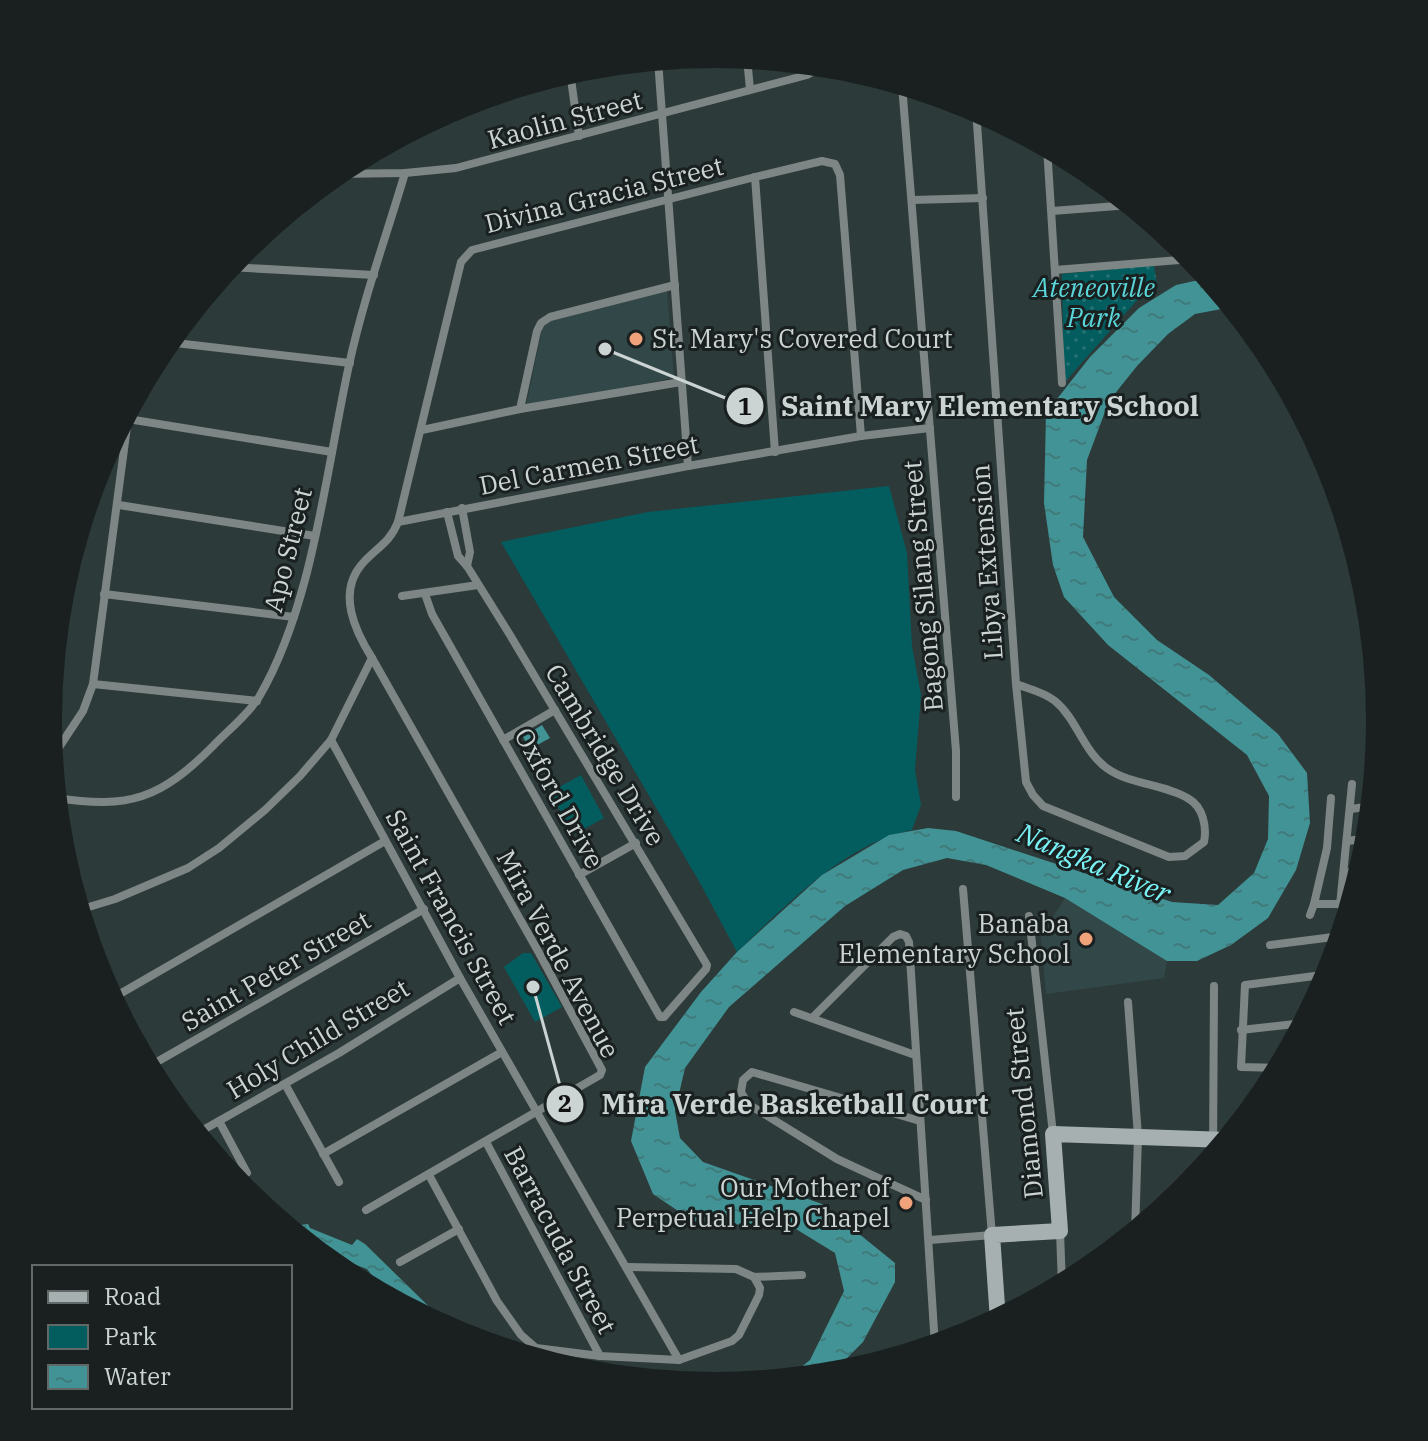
<svg xmlns="http://www.w3.org/2000/svg" width="1428" height="1441" font-family="'IBM Plex Serif',serif">
	<defs>
		<pattern id="industrial-furrows" width="10" height="10" patternUnits="userSpaceOnUse" patternTransform="scale(2)"><rect width="10" height="10" fill="#324748"/><path d="M-1 1l2-2M0 10L10 0M9 11l2-2" fill="none" stroke="#4e6162"/></pattern>
		<pattern id="park-dots" width="8" height="8" patternUnits="userSpaceOnUse" patternTransform="scale(2)"><rect width="8" height="8" fill="#035d5f"/><path d="M2 2h.1M6 6h.1" fill="none" stroke="#267375" stroke-width="1.8" stroke-linecap="round"/></pattern>
		<pattern id="water-ripples" width="26" height="14" patternUnits="userSpaceOnUse" patternTransform="scale(2)"><rect width="26" height="14" fill="#429395"/><path d="M2 4q2-2 4 0t4 0M15 11q2-2 4 0t4 0" fill="none" stroke="#407a7b"/></pattern>
	</defs>
	<rect width="100%" height="100%" fill="#2d3a3a"/>
	<!-- built -->
	<g fill="#324748">
		<path d="M667,290L674,378L526,406L544,320Z"/>
		<path d="M1065,898L1167,961L1164,978L1046,994L1039,917H1053Z"/>
	</g>
	<!-- industrial -->
	<path fill="url(#industrial-furrows)" d="M485,97L453,124H424L460,105Z"/>
	<!-- green -->
	<g fill="#035d5f">
		<path d="M889,486L907,553L912,646L921,695L915,770L921,805L912,830C846,843 785,906 737,952L700,883L501,542L648,512Z"/>
		<path d="M581,775L604,818L573,835L550,792Z"/>
		<path d="M523,953H531L562,1007L535,1022L504,967Z"/>
	</g>
	<!-- park -->
	<path fill="url(#park-dots)" d="M1154,265L1157,285L1139,298L1064,383L1062,274Z"/>
	<!-- water -->
	<g fill="url(#water-ripples)">
		<path d="M1208,278L1232,307L1195,314L1168,334L1137,366L1109,401L1087,460L1083,537L1114,597L1157,640L1209,675L1278,734L1307,773L1310,823L1296,870L1268,918L1231,945L1197,961H1167L1065,898L986,865L947,858L903,870L845,906L729,1007L685,1068L675,1111L680,1138L703,1162L822,1204L895,1263V1282L863,1342L830,1375L786,1379L810,1360L844,1291L835,1253L796,1229L693,1221L653,1194L631,1141L645,1067L701,992L737,952L822,875L889,835L928,828L956,831L1172,902L1218,905L1254,873L1268,839L1269,796L1247,755L1108,645L1064,597L1053,565L1044,503L1046,413L1090,357L1139,308L1176,285Z"/>
		<path d="M542,725L550,738L530,749L523,737Z"/>
		<path d="M308,1224L310,1228L352,1245L357,1239L365,1244L459,1336L390,1299L367,1269L327,1254L305,1242L286,1227Z"/>
	</g>
	<g fill="none" stroke-linecap="round" stroke-linejoin="round">
		<!-- street -->
		<g stroke="#7e8585" stroke-width="8">
			<path d="M747,58L750,89"/>
			<path d="M658,60L688,466"/>
			<path d="M570,72L579,136"/>
			<path d="M902,85L956,751V797"/>
			<path d="M976,109L1016,684L1026,782L1033,795L1043,806L1169,857L1185,856L1204,842C1207,827 1203,807 1189,799C1165,784 1131,785 1108,769C1084,753 1077,719 1055,701C1044,692 1029,689 1016,684"/>
			<path d="M1047,147L1062,383"/>
			<path d="M335,174L405,173L456,168L807,75L825,65"/>
			<path d="M755,177L775,452"/>
			<path d="M913,200L983,198"/>
			<path d="M1052,211L1130,205"/>
			<path d="M229,267L374,275"/>
			<path d="M1055,270L1192,259"/>
			<path d="M167,342L350,363"/>
			<path d="M520,409L537,331L541,323L550,317L675,285"/>
			<path d="M128,419L332,452"/>
			<path d="M422,430L520,409L681,382"/>
			<path d="M119,505L315,536"/>
			<path d="M462,508L470,552L467,566"/>
			<path d="M398,522L688,466L861,436L930,428"/>
			<path d="M104,594L294,617"/>
			<path d="M425,594L432,614L660,1017H664L706,969L707,965L510,635L467,566L458,556L447,512"/>
			<path d="M402,596L478,585"/>
			<path d="M93,684L257,701"/>
			<path d="M331,740L460,978L679,1360"/>
			<path d="M503,740L555,710"/>
			<path d="M52,758L83,711L93,684L128,419L127,413"/>
			<path d="M56,798C130,809 160,799 213,746C227,731 248,715 259,697C313,605 326,470 349,365C363,300 386,237 405,173"/>
			<path d="M1351,809L1372,806"/>
			<path d="M1348,841L1368,838"/>
			<path d="M1344,873L1361,870"/>
			<path d="M579,875L636,843"/>
			<path d="M1314,904L1327,848L1331,798"/>
			<path d="M1340,905L1352,784"/>
			<path d="M79,910L115,899L188,868L219,848L265,810L300,776L331,740L372,658C355,631 337,593 362,564C377,547 389,544 398,522L461,262L472,250L755,177L822,161L835,164L840,175L861,436"/>
			<path d="M1310,915L1314,904H1351"/>
			<path d="M1029,916L1053,1134"/>
			<path d="M1270,945L1341,936"/>
			<path d="M111,999L385,841"/>
			<path d="M1128,1002L1138,1136L1135,1233"/>
			<path d="M794,1012L915,1055"/>
			<path d="M812,1018L893,937L900,934L906,936L909,942L935,1346"/>
			<path d="M1241,1030L1304,1023"/>
			<path d="M148,1067L424,909"/>
			<path d="M1280,1068L1241,1067L1245,985L1330,974"/>
			<path d="M285,1084L339,1182"/>
			<path d="M219,1121L247,1173"/>
			<path d="M920,1121L752,1072L743,1080L741,1092L748,1104L837,1159L926,1200"/>
			<path d="M196,1134L339,1053L460,978"/>
			<path d="M486,1142L600,1356"/>
			<path d="M323,1154L502,1052"/>
			<path d="M1213,1157L1214,986"/>
			<path d="M429,1175L497,1301L521,1335L536,1348L600,1356L679,1360L732,1341L739,1335L759,1295L760,1288L754,1277"/>
			<path d="M366,1210L600,1075L602,1070L538,951L372,658"/>
			<path d="M1060,1231L1062,1286"/>
			<path d="M930,1240L992,1235L963,889"/>
			<path d="M400,1262L459,1229"/>
			<path d="M628,1267L736,1269L754,1277L802,1275"/>
			<path d="M1061,1280L1074,1279"/>
		</g>
		<!-- secondary -->
		<path stroke="#a6b0b0" stroke-width="16" d="M998,1320L992,1235L1060,1231L1053,1134L1227,1140"/>
	</g>
	<!-- markers -->
	<g fill="#f0a27a" stroke="#1a2020" stroke-width="3">
		<circle cx="636" cy="339" r="8"/>
		<circle cx="1086" cy="939" r="8"/>
		<circle cx="906" cy="1203" r="8"/>
	</g>
	<g text-anchor="middle" stroke-width="6" stroke-linejoin="round" paint-order="stroke">
		<!-- street labels -->
		<g font-size="26" fill="#cbd3d3" stroke="#1a2020">
			<text transform="translate(565 120) rotate(-15)" y="9">Kaolin Street</text>
			<text transform="translate(604 195) rotate(-14)" y="9">Divina Gracia Street</text>
			<text transform="translate(589 465) rotate(-11)" y="9">Del Carmen Street</text>
			<text transform="translate(288 550) rotate(-76)" y="9">Apo Street</text>
			<text transform="translate(987 562) rotate(-94)" y="9">Libya Extension</text>
			<text transform="translate(923 586) rotate(-95)" y="9">Bagong Silang Street</text>
			<text transform="translate(605 755) rotate(59)" y="9">Cambridge Drive</text>
			<text transform="translate(559 798) rotate(61)" y="9">Oxford Drive</text>
			<text transform="translate(451 917) rotate(61)" y="9">Saint Francis Street</text>
			<text transform="translate(558 954) rotate(62)" y="9">Mira Verde Avenue</text>
			<text transform="translate(276 971) rotate(-30)" y="9">Saint Peter Street</text>
			<text transform="translate(318 1039) rotate(-31)" y="9">Holy Child Street</text>
			<text transform="translate(1024 1103) rotate(-96)" y="9">Diamond Street</text>
			<text transform="translate(560 1240) rotate(62)" y="9">Barracuda Street</text>
		</g>
		<!-- park labels -->
		<g font-size="26" font-style="italic" fill="#5ad5d9" stroke="#1a2020">
			<text x="1094" y="297">Ateneoville<tspan x="1094" dy="30">Park</tspan></text>
		</g>
		<!-- poi labels -->
		<g font-size="26" fill="#cbd3d3" stroke="#1a2020" text-anchor="end">
			<text x="652" y="348" text-anchor="start">St. Mary's Covered Court</text>
			<text x="1070" y="933">Banaba<tspan x="1070" dy="30">Elementary School</tspan></text>
			<text x="890" y="1197">Our Mother of<tspan x="890" dy="30">Perpetual Help Chapel</tspan></text>
		</g>
		<!-- water labels -->
		<g font-size="28" font-style="italic" fill="#7bf4f7" stroke="#1a2020">
			<text transform="translate(1094 863) rotate(23)" y="10">Nangka River</text>
		</g>
	</g>
	<!-- crop -->
	<path d="M0 0H1428V1441H0ZM62 720a652 652 0 1 1 1304 0a652 652 0 1 1-1304 0Z" fill="#1a2020" fill-rule="evenodd"/>
	<!-- callouts -->
	<path fill="none" stroke="#cbd3d3" stroke-width="3" d="M605 349L745 406M533 987L565 1104"/>
	<g fill="#cbd3d3" stroke="#1a2020" stroke-width="3">
		<circle cx="605" cy="349" r="8"/>
		<circle cx="533" cy="987" r="8"/>
		<circle cx="745" cy="406" r="20"/>
		<circle cx="565" cy="1104" r="20"/>
	</g>
	<g font-size="24" text-anchor="middle" font-weight="bold" fill="#111">
		<text x="745" y="415">1</text>
		<text x="565" y="1112">2</text>
	</g>
	<g font-size="28" text-anchor="middle" font-weight="bold" fill="#cbd3d3" stroke="#1a2020" stroke-width="6" stroke-linejoin="round" paint-order="stroke">
		<text x="990" y="416">Saint Mary Elementary School</text>
		<text x="795" y="1114">Mira Verde Basketball Court</text>
	</g>
	<!-- legend -->
	<rect x="32" y="1265" width="260" height="144" fill="#1a2020" stroke="#616868" stroke-width="2"/>
	<rect x="48" y="1291" width="40" height="12" fill="#a6b0b0" stroke="#616868" stroke-width="2"/>
	<text x="104" y="1305" font-size="24" fill="#cbd3d3">Road</text>
	<rect x="48" y="1325" width="40" height="24" fill="#035d5f" stroke="#616868" stroke-width="2"/>
	<text x="104" y="1345" font-size="24" fill="#cbd3d3">Park</text>
	<rect x="48" y="1365" width="40" height="24" fill="url(#water-ripples)" stroke="#616868" stroke-width="2"/>
	<text x="104" y="1385" font-size="24" fill="#cbd3d3">Water</text>
</svg>
